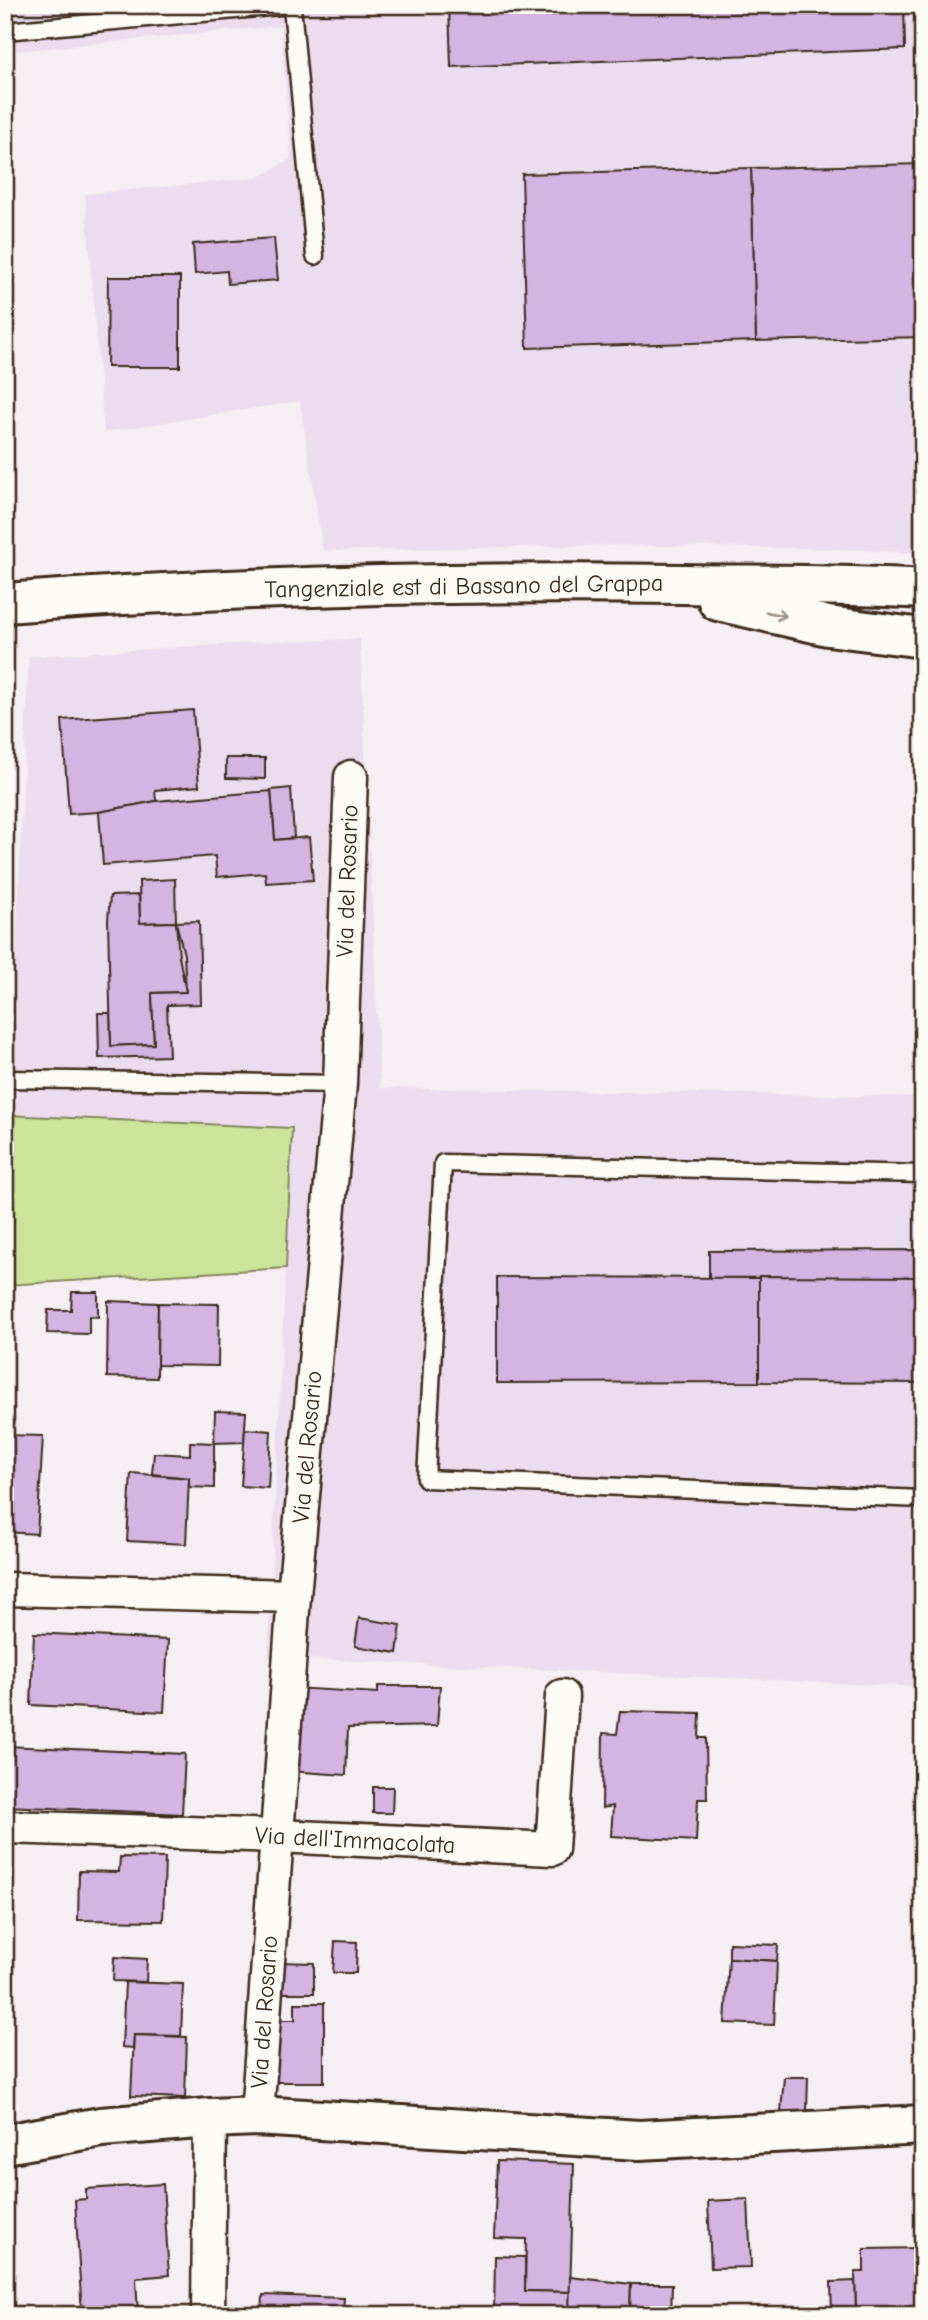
<svg xmlns="http://www.w3.org/2000/svg" width="928" height="2320" font-family="'Comic Neue',sans-serif">
	<rect width="100%" height="100%" fill="#f5eef2"/>
	<filter id="ink" filterUnits="userSpaceOnUse"><feTurbulence type="fractalNoise" baseFrequency=".0143" numOctaves="2"/><feDisplacementMap in="SourceGraphic" scale="14" xChannelSelector="R" yChannelSelector="G"/><feConvolveMatrix kernelMatrix="1 2 1 2 8 2 1 2 1" color-interpolation-filters="sRGB"/></filter>
	<g filter="url(#ink)">
		<!-- built -->
		<g fill="#ebdded">
			<path d="M5,5H923V553L834,549L608,545L323,551L300,401L104,432L85,194L257,178L291,159L281,26L5,52Z"/>
			<path d="M360,639L380,1088L923,1097V1687L268,1657L292,1128L9,1115L29,656L286,641Z"/>
		</g>
		<!-- green -->
		<path fill="#cce399" stroke="#84865c" stroke-width="2" d="M5,1115L292,1128L286,1268L5,1285Z"/>
		<!-- building -->
		<g fill="#d4b4e0" stroke="#3b2a1e" stroke-width="2">
			<path d="M449,5H904L905,49L451,67Z"/>
			<path d="M923,164V337L756,341L751,168Z"/>
			<path d="M751,168L756,341L527,348L522,174Z"/>
			<path d="M274,238L278,280L228,284L227,271L195,274L193,244Z"/>
			<path d="M108,277H180V367H107Z"/>
			<path d="M193,710L199,786L155,790L156,801L99,812L69,814L62,720Z"/>
			<path d="M226,758H265V779L226,778Z"/>
			<path d="M291,788L294,838L275,840L271,790Z"/>
			<path d="M271,791L275,840L309,837L313,880L266,883L265,873L217,877L215,856L103,865L99,812L156,801Z"/>
			<path d="M175,879L176,922L140,923L139,881Z"/>
			<path d="M139,895L140,923L176,922L179,956L186,992L152,993L154,1044L111,1046L108,920L110,896Z"/>
			<path d="M199,921L201,1004L167,1005L169,1056L99,1058L98,1013H110L111,1046L154,1044L152,993L186,992L184,955L176,922Z"/>
			<path d="M923,1250V1277L709,1278V1251Z"/>
			<path d="M759,1276L923,1277V1383L759,1382Z"/>
			<path d="M497,1277L759,1278V1382L497,1383Z"/>
			<path d="M72,1292H98V1317L89,1316V1334L47,1333L48,1310H71Z"/>
			<path d="M108,1301L158,1303L157,1378L107,1377Z"/>
			<path d="M158,1303L219,1304L218,1366L157,1365Z"/>
			<path d="M215,1411L246,1412L244,1442L214,1443Z"/>
			<path d="M245,1429L271,1431L268,1488L241,1486Z"/>
			<path d="M5,1435L43,1436L37,1534L5,1532Z"/>
			<path d="M190,1442L214,1443V1488L189,1487V1478L152,1474L154,1453L190,1455Z"/>
			<path d="M131,1473L189,1478L186,1544L127,1541Z"/>
			<path d="M359,1618L401,1625L397,1653L355,1646Z"/>
			<path d="M34,1633L168,1640L164,1712L31,1705Z"/>
			<path d="M378,1686H440L437,1726L348,1728L346,1775L288,1771L293,1688L378,1693Z"/>
			<path d="M620,1711L700,1713L699,1738H706L707,1799H698L696,1841L611,1836L613,1806L602,1808L603,1733L617,1734Z"/>
			<path d="M5,1746L185,1754L182,1814L5,1806Z"/>
			<path d="M373,1787H393L392,1813H373Z"/>
			<path d="M120,1857L165,1858L163,1921L78,1920L79,1871L119,1872Z"/>
			<path d="M335,1941L357,1942L356,1973H333Z"/>
			<path d="M729,1943L778,1945L777,1961L729,1958Z"/>
			<path d="M114,1957L147,1959L146,1982L113,1981Z"/>
			<path d="M729,1958L777,1961L774,2025L725,2023Z"/>
			<path d="M278,1962L314,1963V1993H278Z"/>
			<path d="M125,1982L183,1984L181,2036L134,2035L133,2048L122,2047Z"/>
			<path d="M295,2003H324V2082H268V2020H295Z"/>
			<path d="M134,2035L187,2037L185,2098L131,2096Z"/>
			<path d="M784,2077H808L807,2111H781Z"/>
			<path d="M497,2161L574,2164L570,2292L525,2291L526,2239L494,2238Z"/>
			<path d="M163,2184L169,2275L136,2278L138,2315H82L75,2200L86,2199V2189Z"/>
			<path d="M748,2199L751,2267L711,2268L708,2201Z"/>
			<path d="M923,2248V2315H856L855,2272H864V2249Z"/>
			<path d="M495,2256L525,2257V2291L570,2292L569,2315H494Z"/>
			<path d="M570,2277L631,2284L630,2315H569Z"/>
			<path d="M855,2281L856,2315H832L831,2282Z"/>
			<path d="M631,2284H672L671,2315H630Z"/>
			<path d="M263,2295L344,2298L343,2315H262Z"/>
		</g>
		<g fill="none" stroke-linecap="round" stroke-linejoin="round">
			<defs>
				<g id="service">
					<path d="M292,6L315,256"/>
					<path d="M5,31L292,5"/>
					<path d="M5,1079L340,1084"/>
					<path d="M923,1174L443,1163L426,1479L923,1499"/>
				</g>
				<g id="minor">
					<path d="M5,1589L294,1596"/>
					<path d="M5,1827L277,1836L552,1849L562,1696"/>
					<path d="M257,2116L294,1596L340,1084L351,777"/>
					<path d="M208,2315L210,2118"/>
				</g>
				<path id="tertiary" d="M5,2144L101,2127L210,2118L257,2116L639,2140L923,2125"/>
				<g id="trunk">
					<path d="M718,601L828,626L923,638"/>
					<path d="M5,603C231,586 457,581 684,584C763,585 843,584 923,589"/>
				</g>
			</defs>
			<!-- service casing -->
			<use href="#service" stroke="#3b2a1e" stroke-width="21"/>
			<!-- minor casing -->
			<use href="#minor" stroke="#3b2a1e" stroke-width="37"/>
			<!-- tertiary casing -->
			<use href="#tertiary" stroke="#3b2a1e" stroke-width="44"/>
			<!-- trunk casing -->
			<use href="#trunk" stroke="#3b2a1e" stroke-width="44"/>
			<!-- service -->
			<use href="#service" stroke="#fdfcf7" stroke-width="16"/>
			<!-- minor -->
			<use href="#minor" stroke="#fdfcf7" stroke-width="32"/>
			<!-- tertiary -->
			<use href="#tertiary" stroke="#fdfcf7" stroke-width="38"/>
			<!-- trunk -->
			<use href="#trunk" stroke="#fdfcf7" stroke-width="38"/>
		</g>
		<!-- one-way arrows -->
		<defs><path id="oneway-shaft" d="M-6 0H5M1.5-3L5.5 0L1.5 3" fill="none" stroke-width="1.6" stroke-linecap="round" stroke-linejoin="round" transform="scale(1.75)"/></defs>
		<use stroke="#9c938a" href="#oneway-shaft" transform="translate(776 614) rotate(12)"/>
	</g>
	<g text-anchor="middle" stroke-width="5" stroke-linejoin="round" paint-order="stroke">
		<!-- street labels -->
		<g font-size="24" fill="#3b2a1e" stroke="#fdfcf7">
			<text transform="translate(464 586) rotate(-1)" y="8">Tangenziale est di Bassano del Grappa</text>
			<text transform="translate(347 881) rotate(-88)" y="8">Via del Rosario</text>
			<text transform="translate(307 1447) rotate(-85)" y="8">Via del Rosario</text>
			<text transform="translate(355 1840) rotate(3)" y="8">Via dell'Immacolata</text>
			<text transform="translate(264 2012) rotate(-86)" y="8">Via del Rosario</text>
		</g>
	</g>
	<!-- margin -->
	<rect width="928" height="2320" fill="none" stroke="#fdfcf7" stroke-width="28"/>
	<rect x="14" y="14" width="900" height="2292" fill="none" stroke="#3b2a1e" stroke-width="2.5" filter="url(#ink)"/>
</svg>
